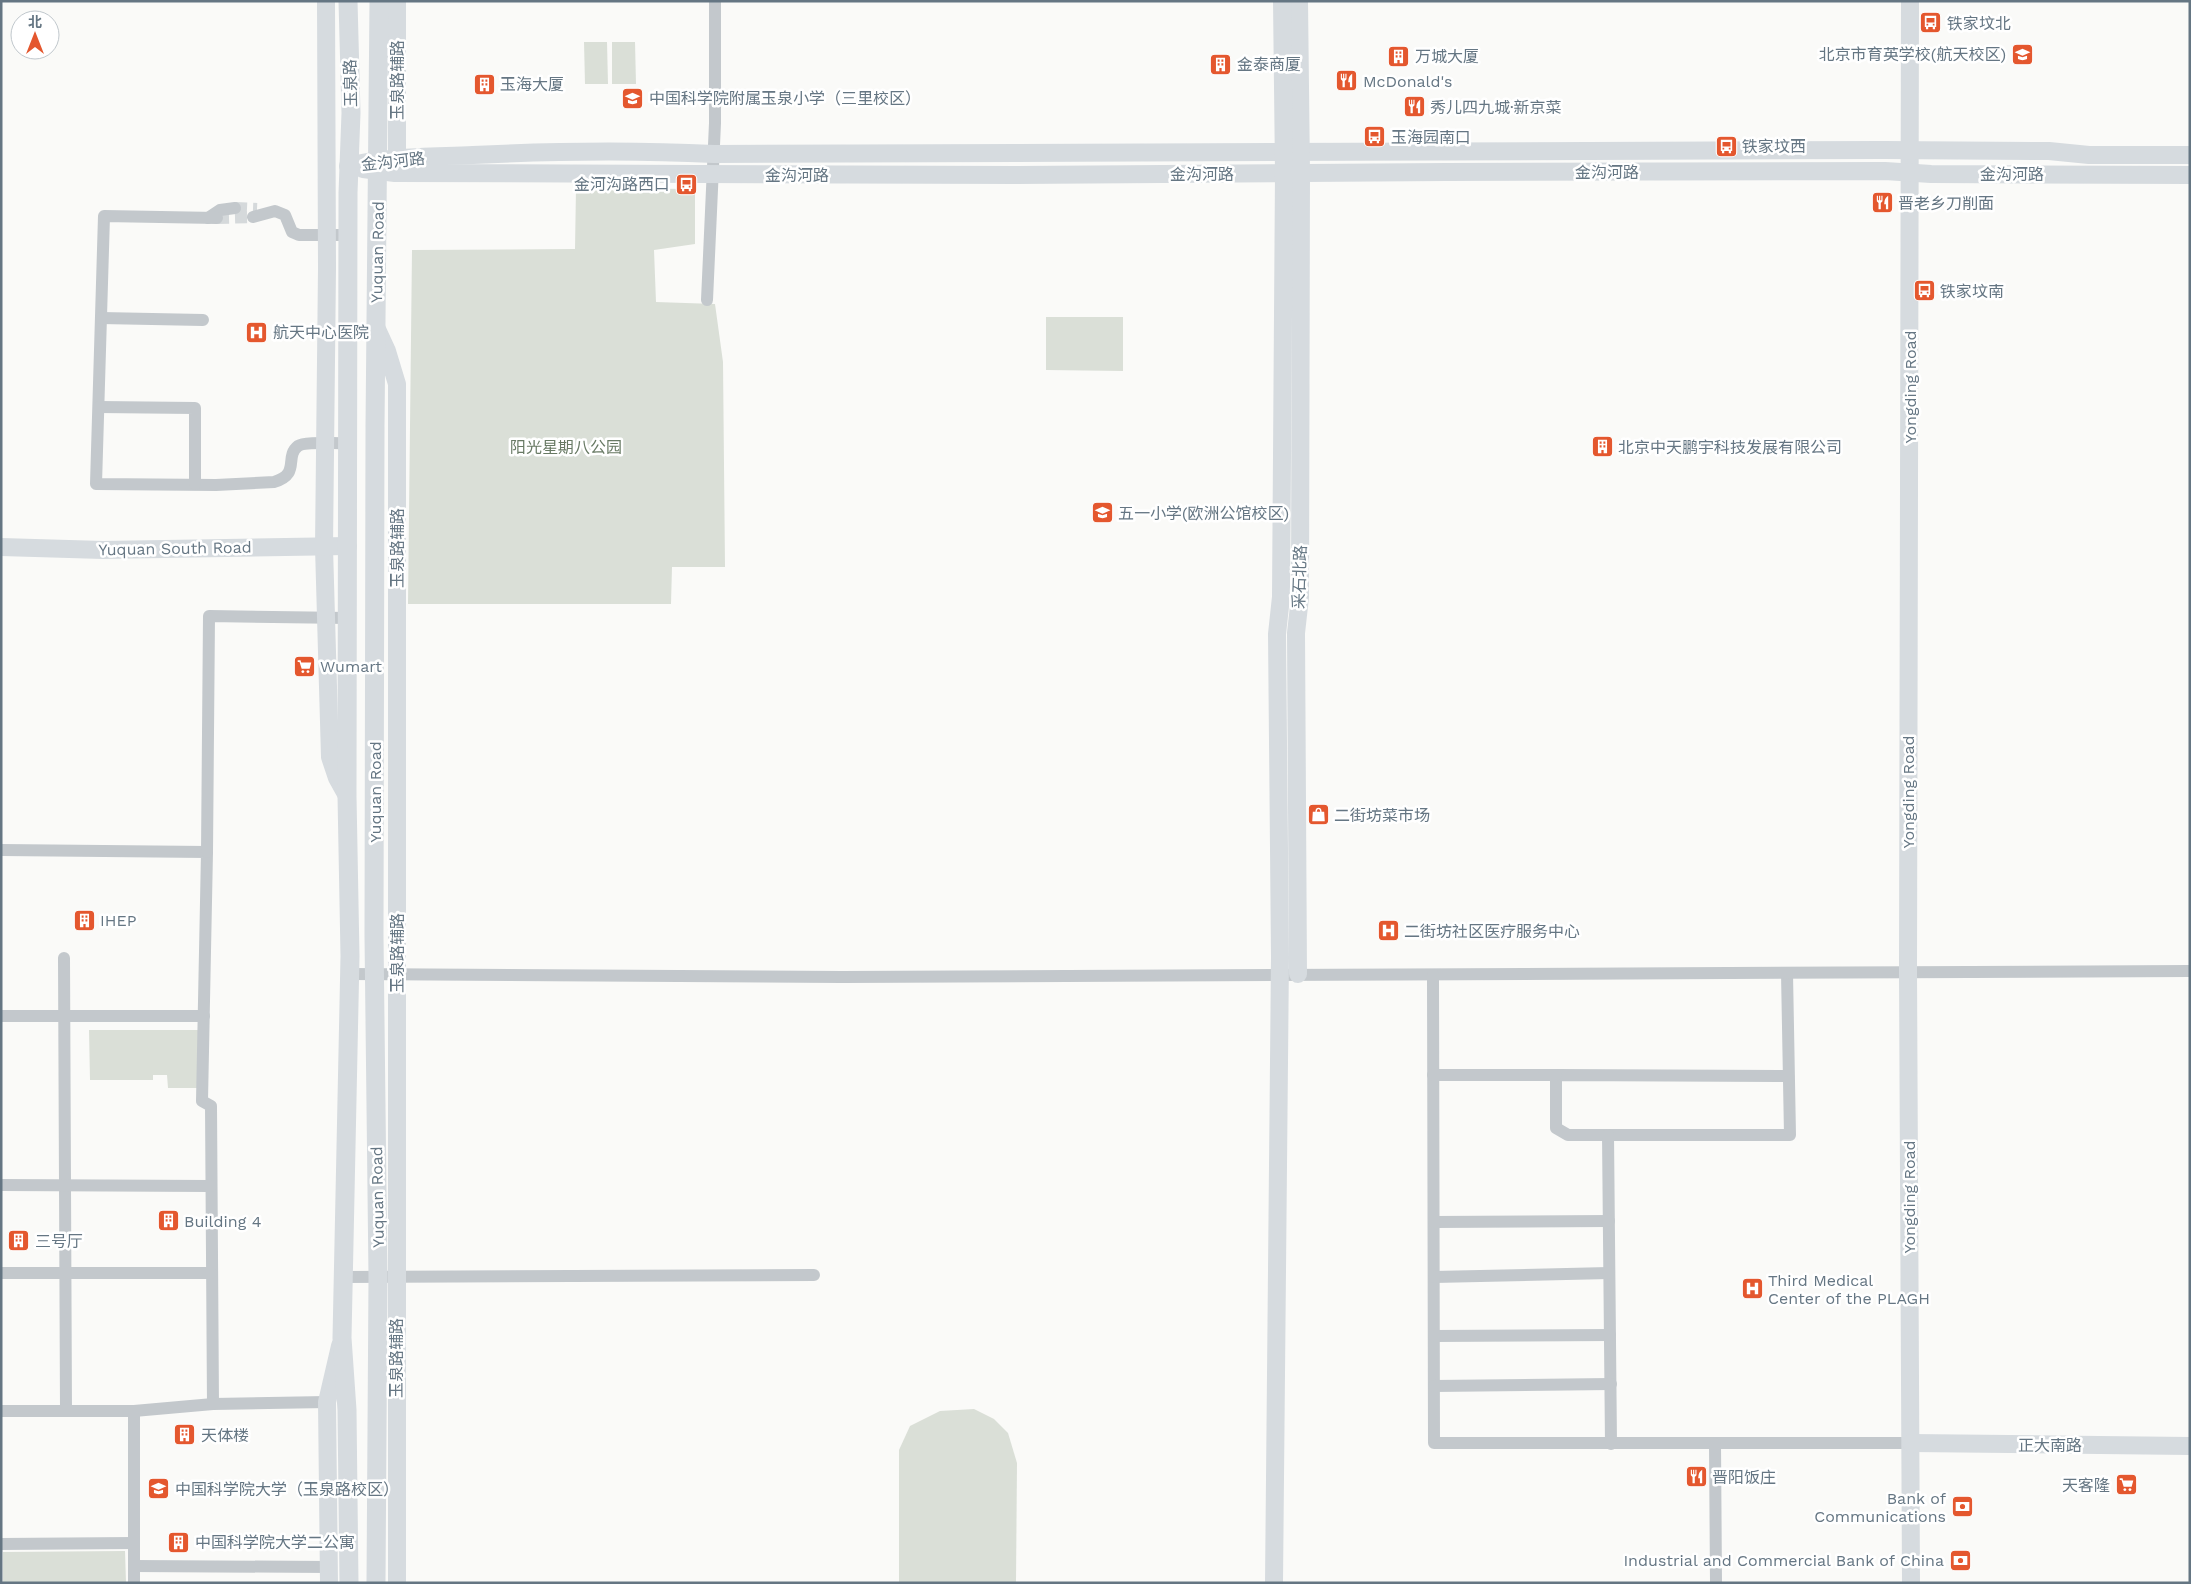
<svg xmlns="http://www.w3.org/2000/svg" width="2191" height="1584" font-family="'Work Sans','Noto Sans SC',sans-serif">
	<rect width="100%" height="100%" fill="#fafaf8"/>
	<!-- green -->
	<g fill="#dadfd7">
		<path d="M607,42L608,84H585L584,42Z"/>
		<path d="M612,42H635L636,84H612Z"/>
		<path d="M576,188L695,189V244L654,250L656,302L715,304L723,362L725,567H672L671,604H408L412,250L575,249Z"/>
		<path d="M1046,317H1123V371L1046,370Z"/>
		<path d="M89,1030H199L200,1088H168L167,1075H153V1080H90Z"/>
		<path d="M974,1409L994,1419L1008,1433L1017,1463L1016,1583H899V1450L910,1426L940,1411Z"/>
		<path d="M125,1551L126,1583H3V1552Z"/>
	</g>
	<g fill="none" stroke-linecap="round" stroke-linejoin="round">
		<!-- street-tunnel -->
		<g stroke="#d5d9db" stroke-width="12" stroke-dasharray="12 6" stroke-linecap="butt">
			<path d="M235,208L257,209"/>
			<path d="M217,218L253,217"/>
		</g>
		<!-- street -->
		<g stroke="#c3c8cc" stroke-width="12">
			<path d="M253,217L275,211L285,215L292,232L299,235H348"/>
			<path d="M208,218L220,210L235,208"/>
			<path d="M217,218L104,216L96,484L216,485L274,482C301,474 284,457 298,446C305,441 338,444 348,443"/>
			<path d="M707,300L715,123V1"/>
			<path d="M101,318L203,320"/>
			<path d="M99,407L195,408V484"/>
			<path d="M1,850L207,852L202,1101L211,1106L213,1404"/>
			<path d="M207,852L209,616L347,618"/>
			<path d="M64,958L66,1411"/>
			<path d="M1787,973L1790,1135H1568L1556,1128V1075L1789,1076"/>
			<path d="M349,974L842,977L2190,971"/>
			<path d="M1433,975L1434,1443H1911"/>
			<path d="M1,1016H204"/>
			<path d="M1433,1075H1556"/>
			<path d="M1608,1135L1611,1444"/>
			<path d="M1,1185L211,1186"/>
			<path d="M1434,1222L1609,1221"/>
			<path d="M1,1273H211"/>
			<path d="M343,1277L814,1275"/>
			<path d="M1434,1277L1609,1273"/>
			<path d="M1434,1336L1610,1335"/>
			<path d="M1434,1386L1611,1384"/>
			<path d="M1,1411H134L213,1404L327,1402"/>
			<path d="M1715,1444L1716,1583"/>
			<path d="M1,1544L134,1543"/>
			<path d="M134,1566L329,1567"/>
			<path d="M134,1583V1411"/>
		</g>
		<!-- secondary -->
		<g stroke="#d6dbdf" stroke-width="18">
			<path d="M326,1L327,268L324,547L330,757L337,778L347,796"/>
			<path d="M1910,1L1908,972L1911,1583"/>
			<path d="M397,159V1"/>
			<path d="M348,166C389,156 431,157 473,155C554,151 634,150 714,154L1884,150L2049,151L2089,155H2190"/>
			<path d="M363,169L395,173L1017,175L1446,172L1885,171L1931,174L2190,175"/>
			<path d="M376,327L387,351L397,384V1583"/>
			<path d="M1,547L103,550L348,546"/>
			<path d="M1298,974L1296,633L1300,597L1301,173L1299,1"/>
			<path d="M1911,1443L2190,1446"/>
			<path d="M329,1583L327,1402L340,1346"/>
			<path d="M1274,1583L1280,957L1277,634L1281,597L1284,173L1282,1"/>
		</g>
		<!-- primary -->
		<g stroke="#d6dbdf" stroke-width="19">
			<path d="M348,1L351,113L348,193L347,796L350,956L342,1338L347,1410L349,1583"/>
			<path d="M376,1583L378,1277L374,936L375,427L379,1"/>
		</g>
	</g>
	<!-- icons -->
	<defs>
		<symbol id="bus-square" viewBox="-11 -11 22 22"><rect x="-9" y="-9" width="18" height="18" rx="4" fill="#e4572e" stroke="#fff"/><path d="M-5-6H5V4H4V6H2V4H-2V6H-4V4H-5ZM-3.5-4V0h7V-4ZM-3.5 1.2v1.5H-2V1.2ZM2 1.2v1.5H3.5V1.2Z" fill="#fff"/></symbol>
		<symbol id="school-square" viewBox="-11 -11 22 22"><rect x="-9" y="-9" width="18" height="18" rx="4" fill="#e4572e" stroke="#fff"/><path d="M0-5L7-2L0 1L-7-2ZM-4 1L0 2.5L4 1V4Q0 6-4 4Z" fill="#fff"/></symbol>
		<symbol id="building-square" viewBox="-11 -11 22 22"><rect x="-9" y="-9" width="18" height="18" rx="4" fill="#e4572e" stroke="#fff"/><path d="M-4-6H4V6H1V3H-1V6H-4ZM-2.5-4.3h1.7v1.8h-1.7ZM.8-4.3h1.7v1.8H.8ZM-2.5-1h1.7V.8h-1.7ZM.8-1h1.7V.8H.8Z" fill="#fff"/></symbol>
		<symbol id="restaurant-square" viewBox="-11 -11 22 22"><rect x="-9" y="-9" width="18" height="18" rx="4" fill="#e4572e" stroke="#fff"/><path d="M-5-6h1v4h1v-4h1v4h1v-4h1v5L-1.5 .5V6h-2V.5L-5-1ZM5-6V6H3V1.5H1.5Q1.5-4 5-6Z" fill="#fff"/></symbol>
		<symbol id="hospital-square" viewBox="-11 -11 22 22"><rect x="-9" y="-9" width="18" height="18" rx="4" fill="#e4572e" stroke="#fff"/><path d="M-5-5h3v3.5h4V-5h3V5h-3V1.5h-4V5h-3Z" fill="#fff"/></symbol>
		<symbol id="supermarket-square" viewBox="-11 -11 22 22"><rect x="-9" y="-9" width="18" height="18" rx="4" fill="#e4572e" stroke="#fff"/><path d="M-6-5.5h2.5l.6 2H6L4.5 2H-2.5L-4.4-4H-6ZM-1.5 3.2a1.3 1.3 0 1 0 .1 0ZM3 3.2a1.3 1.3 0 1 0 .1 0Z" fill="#fff"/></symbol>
		<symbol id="shop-square" viewBox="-11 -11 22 22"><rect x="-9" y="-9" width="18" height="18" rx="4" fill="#e4572e" stroke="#fff"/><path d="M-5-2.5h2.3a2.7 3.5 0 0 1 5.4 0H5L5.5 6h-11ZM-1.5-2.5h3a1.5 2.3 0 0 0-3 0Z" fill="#fff"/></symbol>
		<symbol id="university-square" viewBox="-11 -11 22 22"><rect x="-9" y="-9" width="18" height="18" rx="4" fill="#e4572e" stroke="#fff"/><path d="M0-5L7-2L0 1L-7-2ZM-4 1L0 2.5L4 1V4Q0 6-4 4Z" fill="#fff"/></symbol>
		<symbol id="bank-square" viewBox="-11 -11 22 22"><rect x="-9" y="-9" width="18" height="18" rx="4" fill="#e4572e" stroke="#fff"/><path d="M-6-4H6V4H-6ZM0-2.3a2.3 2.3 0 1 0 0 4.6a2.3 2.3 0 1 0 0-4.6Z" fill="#fff"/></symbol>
	</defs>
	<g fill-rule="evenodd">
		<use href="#bus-square" x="1918" y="10" width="25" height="25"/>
		<use href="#school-square" x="2010" y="42" width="25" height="25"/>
		<use href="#building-square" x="1386" y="44" width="25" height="25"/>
		<use href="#building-square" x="1208" y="52" width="25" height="25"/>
		<use href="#restaurant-square" x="1334" y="68" width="25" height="25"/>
		<use href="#building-square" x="472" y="72" width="25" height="25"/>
		<use href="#school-square" x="620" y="86" width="25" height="25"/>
		<use href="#restaurant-square" x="1402" y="94" width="25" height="25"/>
		<use href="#bus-square" x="1362" y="124" width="25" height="25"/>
		<use href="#bus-square" x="1714" y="134" width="25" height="25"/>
		<use href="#bus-square" x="674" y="172" width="25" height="25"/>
		<use href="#restaurant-square" x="1870" y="190" width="25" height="25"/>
		<use href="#bus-square" x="1912" y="278" width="25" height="25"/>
		<use href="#hospital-square" x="244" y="320" width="25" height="25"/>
		<use href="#building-square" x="1590" y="434" width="25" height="25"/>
		<use href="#school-square" x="1090" y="500" width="25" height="25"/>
		<use href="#supermarket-square" x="292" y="654" width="25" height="25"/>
		<use href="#shop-square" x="1306" y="802" width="25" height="25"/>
		<use href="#building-square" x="72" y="908" width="25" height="25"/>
		<use href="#hospital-square" x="1376" y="918" width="25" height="25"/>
		<use href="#building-square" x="156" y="1208" width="25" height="25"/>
		<use href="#building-square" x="6" y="1228" width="25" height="25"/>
		<use href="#hospital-square" x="1740" y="1276" width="25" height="25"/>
		<use href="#building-square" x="172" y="1422" width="25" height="25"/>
		<use href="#restaurant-square" x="1684" y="1464" width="25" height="25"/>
		<use href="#supermarket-square" x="2114" y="1472" width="25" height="25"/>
		<use href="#university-square" x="146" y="1476" width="25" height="25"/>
		<use href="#bank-square" x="1950" y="1494" width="25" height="25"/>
		<use href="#building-square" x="166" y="1530" width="25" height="25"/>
		<use href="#bank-square" x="1948" y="1548" width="25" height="25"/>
	</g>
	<g text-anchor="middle" stroke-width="5" stroke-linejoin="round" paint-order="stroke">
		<!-- poi labels -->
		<g font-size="16" fill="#657683" stroke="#fff" text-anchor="start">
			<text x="1947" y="29">铁家坟北</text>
			<text x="2006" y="60" text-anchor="end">北京市育英学校(航天校区)</text>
			<text x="1415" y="62">万城大厦</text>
			<text x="1237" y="70">金泰商厦</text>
			<text x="1363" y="87">McDonald's</text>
			<text x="500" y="90">玉海大厦</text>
			<text x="649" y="104">中国科学院附属玉泉小学（三里校区）</text>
			<text x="1430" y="113">秀儿四九城·新京菜</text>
			<text x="1391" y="143">玉海园南口</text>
			<text x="1742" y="152">铁家坟西</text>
			<text x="670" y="190" text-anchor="end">金河沟路西口</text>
			<text x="1898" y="209">晋老乡刀削面</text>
			<text x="1940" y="297">铁家坟南</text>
			<text x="273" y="338">航天中心医院</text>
			<text x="1618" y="453">北京中天鹏宇科技发展有限公司</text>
			<text x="1118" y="519">五一小学(欧洲公馆校区)</text>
			<text x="320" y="672">Wumart</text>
			<text x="1334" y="821">二街坊菜市场</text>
			<text x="100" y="926">IHEP</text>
			<text x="1404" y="937">二街坊社区医疗服务中心</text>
			<text x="184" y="1227">Building 4</text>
			<text x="35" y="1247">三号厅</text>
			<text x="1768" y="1286">Third Medical<tspan x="1768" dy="18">Center of the PLAGH</tspan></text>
			<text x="201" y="1441">天体楼</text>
			<text x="1712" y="1483">晋阳饭庄</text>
			<text x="2110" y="1491" text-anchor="end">天客隆</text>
			<text x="175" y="1495">中国科学院大学（玉泉路校区）</text>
			<text x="1946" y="1504" text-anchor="end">Bank of<tspan x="1946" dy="18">Communications</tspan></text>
			<text x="195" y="1548">中国科学院大学二公寓</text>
			<text x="1944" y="1566" text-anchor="end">Industrial and Commercial Bank of China</text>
		</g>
		<!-- street labels -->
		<g font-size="16" fill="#657683" stroke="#fff">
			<text transform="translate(397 80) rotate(-90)" y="6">玉泉路辅路</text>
			<text transform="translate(350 83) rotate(-91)" y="6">玉泉路</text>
			<text transform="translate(393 161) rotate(-6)" y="6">金沟河路</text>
			<text x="1607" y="178">金沟河路</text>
			<text x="1202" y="180">金沟河路</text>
			<text x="2012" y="180">金沟河路</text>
			<text x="797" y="181">金沟河路</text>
			<text transform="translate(377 252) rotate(-89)" y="6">Yuquan Road</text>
			<text transform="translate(1910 387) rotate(-90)" y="6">Yongding Road</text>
			<text transform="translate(175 548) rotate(-1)" y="6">Yuquan South Road</text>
			<text transform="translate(397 548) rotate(-90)" y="6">玉泉路辅路</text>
			<text transform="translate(1299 577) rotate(-88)" y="6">采石北路</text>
			<text transform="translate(375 792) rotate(-90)" y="6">Yuquan Road</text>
			<text transform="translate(1908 792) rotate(-90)" y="6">Yongding Road</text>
			<text transform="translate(397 953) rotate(-90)" y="6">玉泉路辅路</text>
			<text transform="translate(377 1197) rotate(-91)" y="6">Yuquan Road</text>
			<text transform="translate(1909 1197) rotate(-90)" y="6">Yongding Road</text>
			<text transform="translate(396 1358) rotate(-90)" y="6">玉泉路辅路</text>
			<text x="2050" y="1451">正大南路</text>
		</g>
		<!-- park labels -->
		<g font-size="16" fill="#687a64" stroke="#fff">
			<text x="566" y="453">阳光星期八公园</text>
		</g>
	</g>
	<!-- border -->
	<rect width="2191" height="1584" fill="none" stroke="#657683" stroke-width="5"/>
	<!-- north arrow -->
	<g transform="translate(35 35)"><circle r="24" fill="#ffffff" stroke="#c1c8cd"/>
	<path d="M0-4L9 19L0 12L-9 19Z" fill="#e4572e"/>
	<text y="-8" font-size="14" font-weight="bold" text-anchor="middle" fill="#657683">北</text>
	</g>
</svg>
